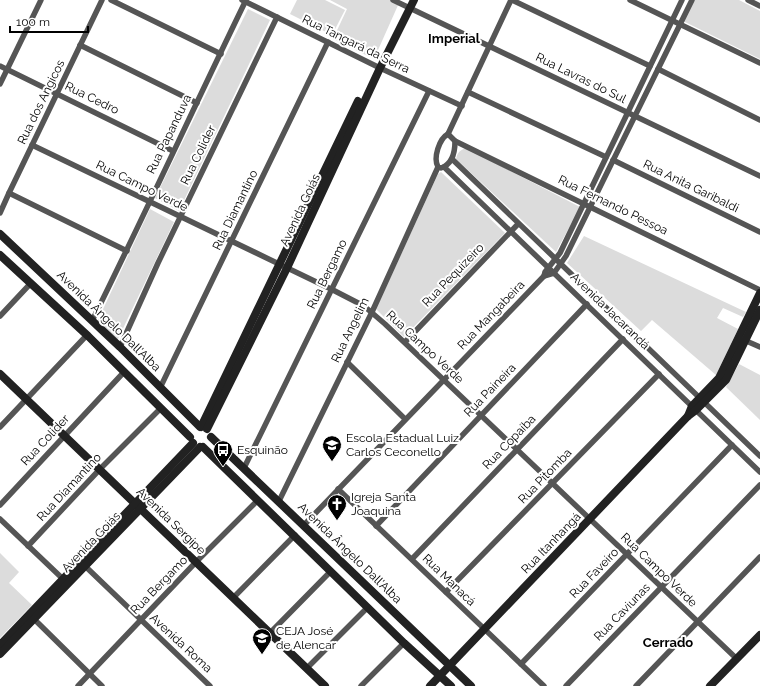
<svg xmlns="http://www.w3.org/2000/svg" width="760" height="686" font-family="Raleway,sans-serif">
	<rect width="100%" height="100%" fill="#fff"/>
	<!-- green -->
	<g fill="#dcdcdc">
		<path d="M297,0H325L345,10L332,35L290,14Z"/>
		<path d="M330,0H392L399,3L374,59L333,39L347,9Z"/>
		<path d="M694,0H739L760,11V59L683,21Z"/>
		<path d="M248,9L270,20L179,211L155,198Z"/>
		<path d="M466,148L580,207L556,252L456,159C457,153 460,150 466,148Z"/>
		<path d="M441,172L505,233L404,337L376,309L438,174Z"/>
		<path d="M150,209L174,222L117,341L97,322Z"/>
		<path d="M584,236L746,312L743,317L723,308L717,318L738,329L716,375L652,320L641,331L567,263Z"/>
		<path d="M739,364L760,375V420L726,387Z"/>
		<path d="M0,553L19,572L9,583L32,605L0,638Z"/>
	</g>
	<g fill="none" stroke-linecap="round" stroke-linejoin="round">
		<!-- street -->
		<g stroke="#555" stroke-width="5.5">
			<path d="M111,0L221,54"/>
			<path d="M242,0L380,68L462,106"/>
			<path d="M393,0L760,176"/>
			<path d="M512,0L650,66"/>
			<path d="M630,0L760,63"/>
			<path d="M748,0L760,6"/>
			<path d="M80,45L197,103"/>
			<path d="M0,66L173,151"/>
			<path d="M658,69L760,120"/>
			<path d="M0,84L41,0"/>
			<path d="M468,92L606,157"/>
			<path d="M448,134L511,0"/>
			<path d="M448,134L455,141C455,152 453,164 441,168L438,167C433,158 439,139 448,134Z"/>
			<path d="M455,141L760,290"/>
			<path d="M32,145L331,289L364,306L385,324L737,659"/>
			<path d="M452,159L760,456"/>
			<path d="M613,160L760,232"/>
			<path d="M444,167L760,472"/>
			<path d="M9,193L127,251"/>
			<path d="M0,213L9,193L102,0"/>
			<path d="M544,276L554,273L566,256L692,0"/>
			<path d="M0,316L31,283"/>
			<path d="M92,321C145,214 194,107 246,0"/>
			<path d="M744,340L760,347"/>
			<path d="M405,342L518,224"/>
			<path d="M120,347L158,263L277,17"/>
			<path d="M347,362L405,419"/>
			<path d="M160,388L328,42"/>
			<path d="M0,427L87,335"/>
			<path d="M244,468L429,91"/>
			<path d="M338,489L544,686"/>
			<path d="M279,501L372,312L438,167"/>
			<path d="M0,505L124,372"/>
			<path d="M0,519L63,579"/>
			<path d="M304,525L544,276L545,272L560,253L682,0"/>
			<path d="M376,526L587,304"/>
			<path d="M28,546L100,469L161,408"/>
			<path d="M412,559L623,339"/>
			<path d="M85,566L210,686"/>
			<path d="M446,592L659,374"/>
			<path d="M234,597L295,535"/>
			<path d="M34,619L102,686"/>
			<path d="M270,633L331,571"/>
			<path d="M521,664L732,445"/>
			<path d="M307,668L368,607"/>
			<path d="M78,686L196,562L257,501"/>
			<path d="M361,686L404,643"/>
			<path d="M566,686L760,485"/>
			<path d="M636,686L760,557"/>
		</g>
		<!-- secondary -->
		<g stroke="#222" stroke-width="8">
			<path d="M0,234L120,347L200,427"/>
			<path d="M0,255L88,336L190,437"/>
			<path d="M0,374L325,686"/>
			<path d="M688,416L692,406L719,378L760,293"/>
			<path d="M201,427L358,101"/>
			<path d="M207,429L287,268L380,68L414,0"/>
			<path d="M211,437L471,686"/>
			<path d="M203,447L404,643L451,686"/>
			<path d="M0,645L193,443"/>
			<path d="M0,654L200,447"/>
			<path d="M430,686L688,416L696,410L726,380L760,310"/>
			<path d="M710,686L760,635"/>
		</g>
	</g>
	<!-- icons -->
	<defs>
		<symbol id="school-pin" viewBox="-11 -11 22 30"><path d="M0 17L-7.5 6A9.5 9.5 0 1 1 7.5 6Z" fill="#000" stroke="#fff"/><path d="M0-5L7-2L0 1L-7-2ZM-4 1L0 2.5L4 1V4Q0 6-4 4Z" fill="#fff"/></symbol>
		<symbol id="bus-pin" viewBox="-11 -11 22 30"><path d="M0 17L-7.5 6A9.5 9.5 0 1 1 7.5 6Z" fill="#000" stroke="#fff"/><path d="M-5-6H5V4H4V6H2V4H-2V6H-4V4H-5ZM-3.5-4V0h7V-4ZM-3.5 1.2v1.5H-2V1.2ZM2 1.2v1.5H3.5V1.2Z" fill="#fff"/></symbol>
		<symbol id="church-pin" viewBox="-11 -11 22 30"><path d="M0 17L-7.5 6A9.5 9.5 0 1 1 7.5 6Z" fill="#000" stroke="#fff"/><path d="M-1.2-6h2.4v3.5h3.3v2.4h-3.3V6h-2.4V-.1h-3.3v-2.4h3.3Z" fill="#fff"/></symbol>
	</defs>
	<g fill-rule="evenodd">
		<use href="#school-pin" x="321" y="434" width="22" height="30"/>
		<use href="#bus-pin" x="212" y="439" width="22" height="30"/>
		<use href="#church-pin" x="326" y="493" width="22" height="30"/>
		<use href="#school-pin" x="251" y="627" width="22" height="30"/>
	</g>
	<g text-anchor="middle" stroke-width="4" stroke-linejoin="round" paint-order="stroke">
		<!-- street labels -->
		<g font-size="12" fill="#000" stroke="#fff">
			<text transform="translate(356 44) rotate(26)" y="4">Rua Tangará da Serra</text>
			<text transform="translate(581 78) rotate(26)" y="4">Rua Lavras do Sul</text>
			<text transform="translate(92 98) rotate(26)" y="4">Rua Cedro</text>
			<text transform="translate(41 102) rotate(-64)" y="4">Rua dos Angicos</text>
			<text transform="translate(169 134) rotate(-64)" y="4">Rua Papanduva</text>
			<text transform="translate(198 155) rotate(-64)" y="4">Rua Colider</text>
			<text transform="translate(142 186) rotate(26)" y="4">Rua Campo Verde</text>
			<text transform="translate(691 186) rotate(26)" y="4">Rua Anita Garibaldi</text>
			<text transform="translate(613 205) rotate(26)" y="4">Rua Fernando Pessoa</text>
			<text transform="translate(235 210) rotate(-64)" y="4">Rua Diamantino</text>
			<text transform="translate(300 210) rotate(-65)" y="4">Avenida Goiás</text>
			<text transform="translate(327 274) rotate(-64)" y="4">Rua Bergamo</text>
			<text transform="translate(453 275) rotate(-46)" y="4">Rua Pequizeiro</text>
			<text transform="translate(610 311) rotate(44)" y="4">Avenida Jacarandá</text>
			<text transform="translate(491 315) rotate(-46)" y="4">Rua Mangabeira</text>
			<text transform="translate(109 321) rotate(44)" y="4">Avenida Ângelo Dall'Alba</text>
			<text transform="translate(350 330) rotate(-64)" y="4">Rua Angelim</text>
			<text transform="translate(425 347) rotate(43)" y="4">Rua Campo Verde</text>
			<text transform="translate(490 390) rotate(-46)" y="4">Rua Paineira</text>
			<text transform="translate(45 440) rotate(-47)" y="4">Rua Colider</text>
			<text transform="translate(509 442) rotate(-46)" y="4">Rua Copaíba</text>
			<text transform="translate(545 476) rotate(-46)" y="4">Rua Pitomba</text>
			<text transform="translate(69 487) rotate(-47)" y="4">Rua Diamantino</text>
			<text transform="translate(171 521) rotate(44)" y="4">Avenida Sergipe</text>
			<text transform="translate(91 542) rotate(-46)" y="4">Avenida Goiás</text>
			<text transform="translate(551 543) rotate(-46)" y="4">Rua Itanhangá</text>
			<text transform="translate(350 553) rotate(44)" y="4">Avenida Ângelo Dall'Alba</text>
			<text transform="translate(659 570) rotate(44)" y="4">Rua Campo Verde</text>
			<text transform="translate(594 573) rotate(-46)" y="4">Rua Faveiro</text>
			<text transform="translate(449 580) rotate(44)" y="4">Rua Manacá</text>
			<text transform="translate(159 585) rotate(-46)" y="4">Rua Bergamo</text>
			<text transform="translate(622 612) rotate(-46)" y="4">Rua Caviunas</text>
			<text transform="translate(181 643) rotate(43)" y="4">Avenida Roma</text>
		</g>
		<!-- poi labels -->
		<g font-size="12" fill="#000" stroke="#fff" text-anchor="start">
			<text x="346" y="442">Escola Estadual Luiz<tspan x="346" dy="14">Carlos Ceconello</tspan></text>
			<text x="237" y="454">Esquinão</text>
			<text x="351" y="501">Igreja Santa<tspan x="351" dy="14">Joaquina</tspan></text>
			<text x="276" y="635">CEJA José<tspan x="276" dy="14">de Alencar</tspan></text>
		</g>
		<!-- neighbourhood labels -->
		<g font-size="13" font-weight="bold" fill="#000" stroke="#fff">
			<text x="454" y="43">Imperial</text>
			<text x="668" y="647">Cerrado</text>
		</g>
	</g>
	<!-- scale -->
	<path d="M10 26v6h78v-6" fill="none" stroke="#000000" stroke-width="2"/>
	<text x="16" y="26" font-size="12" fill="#000000" stroke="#ffffff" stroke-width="3" paint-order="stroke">100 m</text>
</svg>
